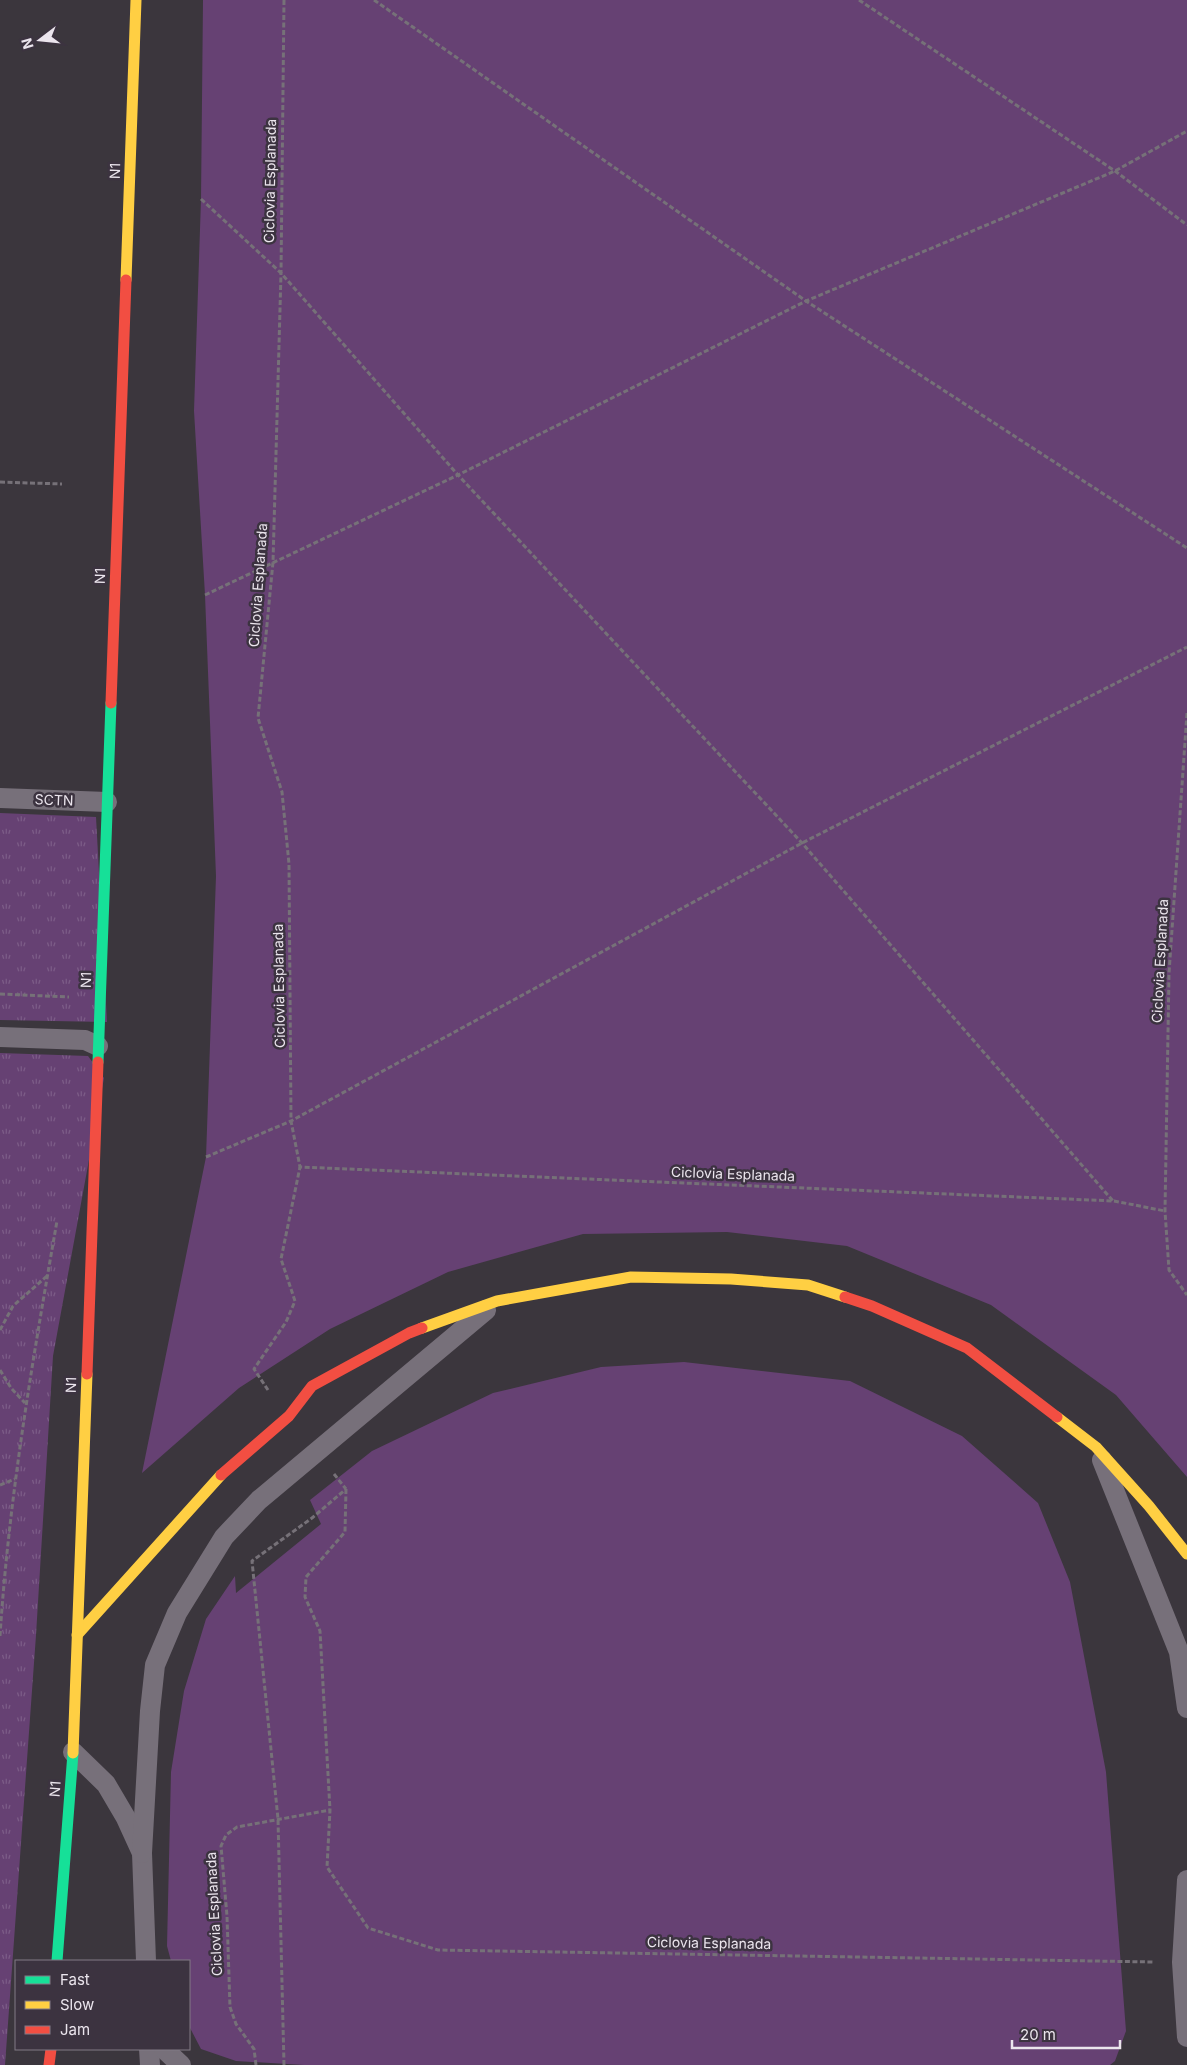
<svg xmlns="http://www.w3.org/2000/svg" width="1187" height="2065" font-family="Inter,sans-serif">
	<defs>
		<pattern id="park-tufts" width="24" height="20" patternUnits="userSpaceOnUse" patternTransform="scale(1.25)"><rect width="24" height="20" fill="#664173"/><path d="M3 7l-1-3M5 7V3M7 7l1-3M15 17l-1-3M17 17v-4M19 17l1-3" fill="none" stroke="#7c5c87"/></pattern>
	</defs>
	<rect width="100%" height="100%" fill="#3b363d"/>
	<!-- grass -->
	<g fill="#664173">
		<path d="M203,0H1187V1477L1116,1395L991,1305L847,1246L727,1232L583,1234L448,1272L330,1329L239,1388L142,1473L206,1157L216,876L205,595L194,411L201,199Z"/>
		<path d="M684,1362L850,1381L962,1436L1038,1503L1070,1582L1106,1772L1126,2031L1115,2061L1110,2065H304L236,2061L201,2049L189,2026V1961H171L167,1946L171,1772L184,1691L206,1619L235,1576L236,1593L321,1524L310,1500L372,1451L493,1393L601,1367Z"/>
	</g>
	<!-- park -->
	<g fill="url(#park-tufts)">
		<path d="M0,813L96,817L107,1022L0,1020Z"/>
		<path d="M0,1053L88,1056L104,1078L53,1356L36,1635L5,2065H0Z"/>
	</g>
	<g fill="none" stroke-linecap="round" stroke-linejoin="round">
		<!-- path -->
		<g stroke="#767178" stroke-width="3" stroke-dasharray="5 2.5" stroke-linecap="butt">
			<path d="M284,0L281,273L273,562L258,718L282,792L289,864L291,1121L300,1167L1114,1201L1165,1211"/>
			<path d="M374,0L806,301L1187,548"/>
			<path d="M859,0L1115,171L1187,225"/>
			<path d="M201,199L281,273L458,475L802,843L1113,1201"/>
			<path d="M0,482L62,484"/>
			<path d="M205,595L458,475L806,301L1115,171L1187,131"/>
			<path d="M1187,713L1169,973L1165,1211L1169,1270L1187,1295"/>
			<path d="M0,994L69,997"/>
			<path d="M206,1157L291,1121L802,843L1187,647"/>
			<path d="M0,1330L13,1306L47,1276"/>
			<path d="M0,1370L11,1388L25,1403"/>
			<path d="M268,1390L254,1369L286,1322L295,1301L281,1259L300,1167"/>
			<path d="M334,1474L346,1489"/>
			<path d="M0,1485L15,1479"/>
			<path d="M346,1489L345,1532L306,1577L305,1597L320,1631L330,1810L327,1867L368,1928L438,1950L1154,1962"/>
			<path d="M0,1636C9,1496 33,1358 57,1221"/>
			<path d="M256,2065L254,2049L236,2024L230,2007L227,1916L221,1846L226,1835L237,1827L330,1810"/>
			<path d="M284,2065L278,1819L252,1561L312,1518L346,1489"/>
		</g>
		<!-- lane -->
		<g stroke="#77707a" stroke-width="20">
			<path d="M0,798L107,802"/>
			<path d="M0,1037L85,1040L98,1046"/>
			<path d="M1102,1460L1179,1652L1187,1708"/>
			<path d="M73,1752L106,1784L126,1818L142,1853L146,1961"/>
			<path d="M142,1853L150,1711L155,1665L177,1613L224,1537L259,1500L486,1310"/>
			<path d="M1187,1880L1182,1962L1187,2037"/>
			<path d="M149,2049L150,2065"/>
			<path d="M164,2049L181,2065"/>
		</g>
		<!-- fast -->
		<g stroke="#16e098" stroke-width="11">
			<path d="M98,1062L111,703"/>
			<path d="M57,1961L73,1753"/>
		</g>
		<!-- slow -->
		<g stroke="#ffcf43" stroke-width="11">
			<path d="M126,280L136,0"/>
			<path d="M422,1328L497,1301L631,1277L731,1279L808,1285L845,1297"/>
			<path d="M1057,1417L1096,1447L1149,1506L1187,1554"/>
			<path d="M77,1635L221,1475"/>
			<path d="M73,1753L87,1374"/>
		</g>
		<!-- jam -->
		<g stroke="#f24e42" stroke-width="11">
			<path d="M111,703L126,280"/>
			<path d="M845,1297L872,1306L967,1348L1057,1417"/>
			<path d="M87,1374L98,1062"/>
			<path d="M221,1475L289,1416L312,1386L409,1333L422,1328"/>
			<path d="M49,2065L51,2049"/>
		</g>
	</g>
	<g text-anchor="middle" stroke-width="5" stroke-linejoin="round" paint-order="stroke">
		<!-- street labels -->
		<g font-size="14" fill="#ebe5ed" stroke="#3c3340">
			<text transform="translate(115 171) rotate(-88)" y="5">N1</text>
			<text transform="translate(270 181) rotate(-89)" y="5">Ciclovia Esplanada</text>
			<text transform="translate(100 576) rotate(-88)" y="5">N1</text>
			<text transform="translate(258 585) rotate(-86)" y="5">Ciclovia Esplanada</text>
			<text transform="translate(54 800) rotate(2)" y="5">SCTN</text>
			<text transform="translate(1160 961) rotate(-87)" y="5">Ciclovia Esplanada</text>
			<text transform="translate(86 980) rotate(-88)" y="5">N1</text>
			<text transform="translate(279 986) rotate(-91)" y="5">Ciclovia Esplanada</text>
			<text transform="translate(733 1174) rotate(2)" y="5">Ciclovia Esplanada</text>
			<text transform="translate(71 1385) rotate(-88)" y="5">N1</text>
			<text transform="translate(55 1789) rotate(-86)" y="5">N1</text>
			<text transform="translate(214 1914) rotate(-93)" y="5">Ciclovia Esplanada</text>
			<text transform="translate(709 1943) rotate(1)" y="5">Ciclovia Esplanada</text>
		</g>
	</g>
	<!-- legend -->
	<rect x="15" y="1960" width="175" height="90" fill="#3c3340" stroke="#827a85"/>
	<rect x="25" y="1976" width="25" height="8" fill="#16e098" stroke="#827a85"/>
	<text x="60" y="1985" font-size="15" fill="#ebe5ed">Fast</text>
	<rect x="25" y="2001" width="25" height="8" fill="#ffcf43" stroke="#827a85"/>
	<text x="60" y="2010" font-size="15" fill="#ebe5ed">Slow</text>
	<rect x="25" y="2026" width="25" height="8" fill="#f24e42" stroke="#827a85"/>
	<text x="60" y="2035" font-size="15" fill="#ebe5ed">Jam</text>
	<!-- north arrow -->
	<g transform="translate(40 40) rotate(254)" stroke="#3c3340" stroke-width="4" paint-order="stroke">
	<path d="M0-4L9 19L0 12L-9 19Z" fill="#ebe5ed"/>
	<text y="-8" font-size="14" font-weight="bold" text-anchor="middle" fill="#ebe5ed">N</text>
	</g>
	<!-- scale -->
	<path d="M1012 2040v8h108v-8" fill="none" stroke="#ebe5ed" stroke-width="2.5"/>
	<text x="1020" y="2040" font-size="15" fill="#ebe5ed" stroke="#3c3340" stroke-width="4" paint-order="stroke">20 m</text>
</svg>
